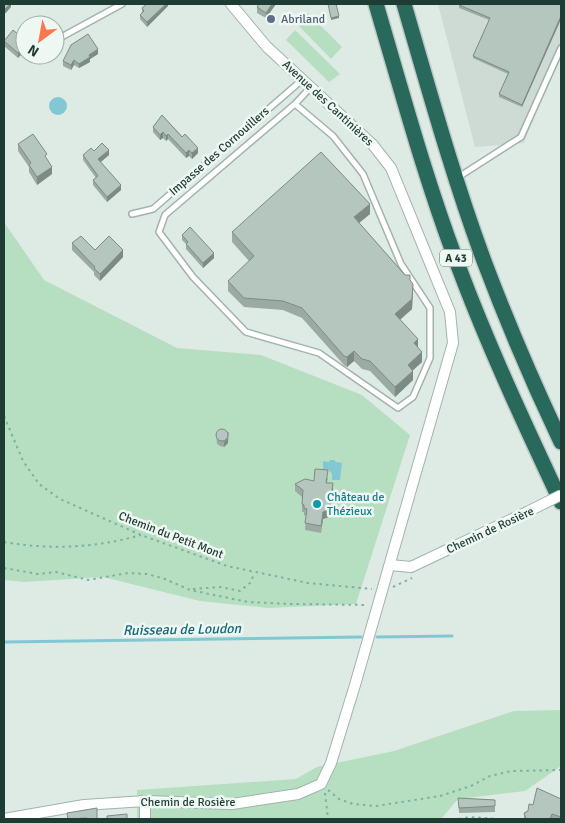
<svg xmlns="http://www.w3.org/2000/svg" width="565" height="823" font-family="Signika,sans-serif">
	<rect width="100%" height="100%" fill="#deebe5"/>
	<!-- built -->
	<path fill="#cddbd4" d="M438,4H561V49L524,143L475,147Z"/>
	<!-- green -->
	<g fill="#b6dec1">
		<path d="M308,13L342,47L331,59L298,25Z"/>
		<path d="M295,30L340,74L329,82L286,40Z"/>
		<path d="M4,222L44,280L177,348L261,355L362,395L410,435L356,604L268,608L200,601L103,577L24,582L4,580Z"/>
		<path d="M561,710V766L525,791L458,799L441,819H137V790L296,779L317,767L394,751L514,711Z"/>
	</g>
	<!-- water -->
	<g fill="#82c7d4">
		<circle cx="58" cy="106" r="9"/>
		<path d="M330,460H334L336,462L342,463L340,480H332V474L329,470H323V461L329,462Z"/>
	</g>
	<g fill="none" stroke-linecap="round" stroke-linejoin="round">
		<!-- stream -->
		<g stroke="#82c7d4" stroke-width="3">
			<path d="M377,637L452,636"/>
			<path d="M4,642L361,637"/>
		</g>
		<defs>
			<g id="service">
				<path d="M56,40L122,4"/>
				<path d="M295,104L165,215L159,232L193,277L246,332L319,353L398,408L413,397L430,358V308L401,264L363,174L333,136L295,104L310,88"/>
				<path d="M457,178L521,137L561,48"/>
				<path d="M132,214L153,209L302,80"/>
			</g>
			<g id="minor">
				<path d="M390,565L411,567L527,512"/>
				<path d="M4,819L84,805L145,801L232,804L298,794L321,784L331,763L355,685L453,343L450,312L391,168L373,145L267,47L231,4"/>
				<path d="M145,819V801"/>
			</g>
			<g id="motorway">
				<path d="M376,4C402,92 426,182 459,268C489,348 525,425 561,502"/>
				<path d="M404,4C429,90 453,177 484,261C507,322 533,383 561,442"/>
			</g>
		</defs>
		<!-- service casing -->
		<use href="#service" stroke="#a1b3ac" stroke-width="8"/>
		<!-- minor casing -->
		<use href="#minor" stroke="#a1b3ac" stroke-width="12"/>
		<!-- motorway casing -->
		<use href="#motorway" stroke="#c0c8c6" stroke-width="18"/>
		<!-- path -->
		<g stroke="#7db1a0" stroke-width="2" stroke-dasharray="2.5 4" stroke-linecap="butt">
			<path d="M4,416L23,461L39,484L60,499L141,535L227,566L308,583L372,589"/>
			<path d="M4,542C51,550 95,548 141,535"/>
			<path d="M4,568L38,574L56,572L88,580L128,573L147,574L165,579L190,590L248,602L291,604L367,605"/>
			<path d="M393,587L412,578"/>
			<path d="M193,589L221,587L240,591L251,582L254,573"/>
			<path d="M328,790L339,799L353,804L376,806L440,796L471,786L490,776L511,771L561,770"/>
			<path d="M325,793L328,819"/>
			<path d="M459,819L470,817L497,819"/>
		</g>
		<!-- service -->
		<use href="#service" stroke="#fff" stroke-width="5"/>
		<!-- minor -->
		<use href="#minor" stroke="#fff" stroke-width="10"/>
		<!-- motorway -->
		<use href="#motorway" stroke="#29695c" stroke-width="15"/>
		<defs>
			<path id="minor-bridge" d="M527,512L561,495"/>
		</defs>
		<!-- minor-bridge casing -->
		<use href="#minor-bridge" stroke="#a1b3ac" stroke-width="12" stroke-linecap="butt"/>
		<!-- minor-bridge -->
		<use href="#minor-bridge" stroke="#fff" stroke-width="10"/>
	</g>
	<!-- wall -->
	<g fill="#9baaa3">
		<path d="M168,4V6L147,27L140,19V15L142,12V8Z"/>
		<path d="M276,4L266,18L257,13V7Z"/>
		<path d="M559,4L561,5V19L522,107L499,97V94L508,74L473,58V56L489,20L459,8V5Z"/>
		<path d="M25,40L18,58L4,46V41Z"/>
		<path d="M98,54L90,59V62L79,68L74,65L71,70L63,66V61Z"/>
		<path d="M162,115L198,153L192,159L189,156L186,158L168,139L166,141L163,138L160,140L153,132V127Z"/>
		<path d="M18,144L47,159L52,174L37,185L29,172V167L18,151Z"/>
		<path d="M94,151L109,155L101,162L121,190L107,202L93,185V180L96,178L83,160V155Z"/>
		<path d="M370,214L359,223L410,280L413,294L412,309L400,320L418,347L422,362L413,370V380L395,397L370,371L362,369L354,361L347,367L344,365L302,318L283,310L244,307L228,291V281L249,261L232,242V232Z"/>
		<path d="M182,235L214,258L203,268L186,249V244L182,240Z"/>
		<path d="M72,243L95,250L123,257L100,281L94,275V272L72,250Z"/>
		<path d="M229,432L228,443L224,447L220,446L217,444L216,433Z"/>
		<path d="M328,478L327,483L333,491L329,517L323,519L321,533L305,530L306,516L304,515V512H302V497L295,491V484Z"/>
		<path d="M458,798L495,800V812L459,813Z"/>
		<path d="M561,799V819H524V813L528,811L533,805Z"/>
	</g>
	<!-- shaded-wall -->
	<g fill="#7e8b85">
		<path d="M10,4H11V7L4,15V10Z"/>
		<path d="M166,4H168V6L147,27V22Z"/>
		<path d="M272,4H276L266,18V13Z"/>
		<path d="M339,16V18L331,20V18Z"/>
		<path d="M561,16V19L522,107V105Z"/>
		<path d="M25,46V51L18,58V53Z"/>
		<path d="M98,49V54L90,59V62L79,68V64L89,55Z"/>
		<path d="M74,60V65L71,70V65Z"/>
		<path d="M163,132V138L160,140V135Z"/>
		<path d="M168,134V139L166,141V136Z"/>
		<path d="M198,148V153L192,159V153Z"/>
		<path d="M109,150V155L98,164V159Z"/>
		<path d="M189,150V156L186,158V153Z"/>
		<path d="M52,167V174L37,185V177Z"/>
		<path d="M121,185V190L107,202V197Z"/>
		<path d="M370,204V214L354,227V217Z"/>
		<path d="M123,250V257L100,281V274Z"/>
		<path d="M214,253V258L203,268V263Z"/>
		<path d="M413,284L412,309L395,324V314Z"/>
		<path d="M418,339V349L414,343Z"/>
		<path d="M354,351V361L347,367V357Z"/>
		<path d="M422,352V362L408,375V365Z"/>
		<path d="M413,371V380L395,397V387Z"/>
		<path d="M228,438V443L224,447V442Z"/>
		<path d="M333,483V491L329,517L323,519L321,533L323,512Z"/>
	</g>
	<!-- building -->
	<g fill="#b4c6be" stroke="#7e8b85">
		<path d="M4,4H10L4,10Z"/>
		<path d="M147,4H166L147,22L140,15L144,11L142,8Z"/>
		<path d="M259,4H272L266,13L257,7Z"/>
		<path d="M328,4H336L339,16L331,18Z"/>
		<path d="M460,4H558L561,5V16L522,105L499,94L509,72L473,56L490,18L459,5Z"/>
		<path d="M13,30L25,40V46L18,53L4,41Z"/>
		<path d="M88,34L98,49L89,55L90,57L79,64L74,60L71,65L63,61L71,45Z"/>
		<path d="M162,115L182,137L185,134L198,148L192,153L189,150L186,153L168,134L166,136L163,132L160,135L153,127Z"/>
		<path d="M33,134L47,154L45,156L52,167L37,177L29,165L31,163L18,144Z"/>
		<path d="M102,143L109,150L98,159L121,185L107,197L93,180L98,176L83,155L91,148L94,151Z"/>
		<path d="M321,152L370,204L354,217L405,275H410V280L413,284L412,299L395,314L418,339L414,343L422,352L408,365L413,371L395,387L370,361L362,359L354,351L347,357L344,356L302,308L283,301L244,298L228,281L254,256L232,232Z"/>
		<path d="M190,227L214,253L203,263L186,244L188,242L182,235Z"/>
		<path d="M81,236L95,250L109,236L123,250L100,274L94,268L95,267L72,243Z"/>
		<circle cx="222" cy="435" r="6"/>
		<path d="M315,469L328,470L326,483H333L329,510L323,512L321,526L305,523L307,509L304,508V505L302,504L303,490L295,484L305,479L314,481Z"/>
		<path d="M537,788L561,799V817L552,814L550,819H526L524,813L528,811L529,804L533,805Z"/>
		<path d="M458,798L495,800V806L459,808Z"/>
		<path d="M97,808V819H87V818L68,819L67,813Z"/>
		<path d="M127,814V819H107V816Z"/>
	</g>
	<!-- markers -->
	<circle fill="#5c6f8a" stroke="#eff7f3" stroke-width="2" cx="271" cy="19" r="5"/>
	<circle fill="#0f9aa8" stroke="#eff7f3" stroke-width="2" cx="317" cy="504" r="5"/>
	<g text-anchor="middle" stroke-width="5" stroke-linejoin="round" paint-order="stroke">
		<!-- shield labels -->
		<rect fill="#eff7f3" stroke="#5d746d" stroke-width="1" x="440" y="249.5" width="32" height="17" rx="4"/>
		<g font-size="11" font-weight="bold" fill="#1f3c34">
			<text x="456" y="262">A 43</text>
		</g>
		<!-- service labels -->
		<g font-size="12" fill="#4e5e75" stroke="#eff7f3" text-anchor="start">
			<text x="281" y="23">Abriland</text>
		</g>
		<!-- street labels -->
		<g font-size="12" fill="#1f3c34" stroke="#eff7f3">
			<text transform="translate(328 103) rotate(43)" y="4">Avenue des Cantinières</text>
			<text transform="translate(219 151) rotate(-41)" y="4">Impasse des Cornouillers</text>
			<text transform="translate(490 530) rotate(-25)" y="4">Chemin de Rosière</text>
			<text transform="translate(171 535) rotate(21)" y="4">Chemin du Petit Mont</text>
			<text x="188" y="806">Chemin de Rosière</text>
		</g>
		<!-- culture labels -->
		<g font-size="12" fill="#0d838f" stroke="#eff7f3" text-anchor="start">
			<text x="327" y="501">Château de<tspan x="327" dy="14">Thézieux</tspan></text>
		</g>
		<!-- water labels -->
		<g font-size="14" font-style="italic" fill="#16697a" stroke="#eff7f3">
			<text transform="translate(182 629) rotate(-1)" y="5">Ruisseau de Loudon</text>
		</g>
	</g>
	<!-- border -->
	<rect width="565" height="823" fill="none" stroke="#1f3c34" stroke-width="10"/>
	<!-- north arrow -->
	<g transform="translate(40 40) rotate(212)"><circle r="24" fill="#eff7f3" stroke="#9caca7"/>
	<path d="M0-4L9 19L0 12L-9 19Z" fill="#fa784e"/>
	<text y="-8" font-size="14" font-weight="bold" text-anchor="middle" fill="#1f3c34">N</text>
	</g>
</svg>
